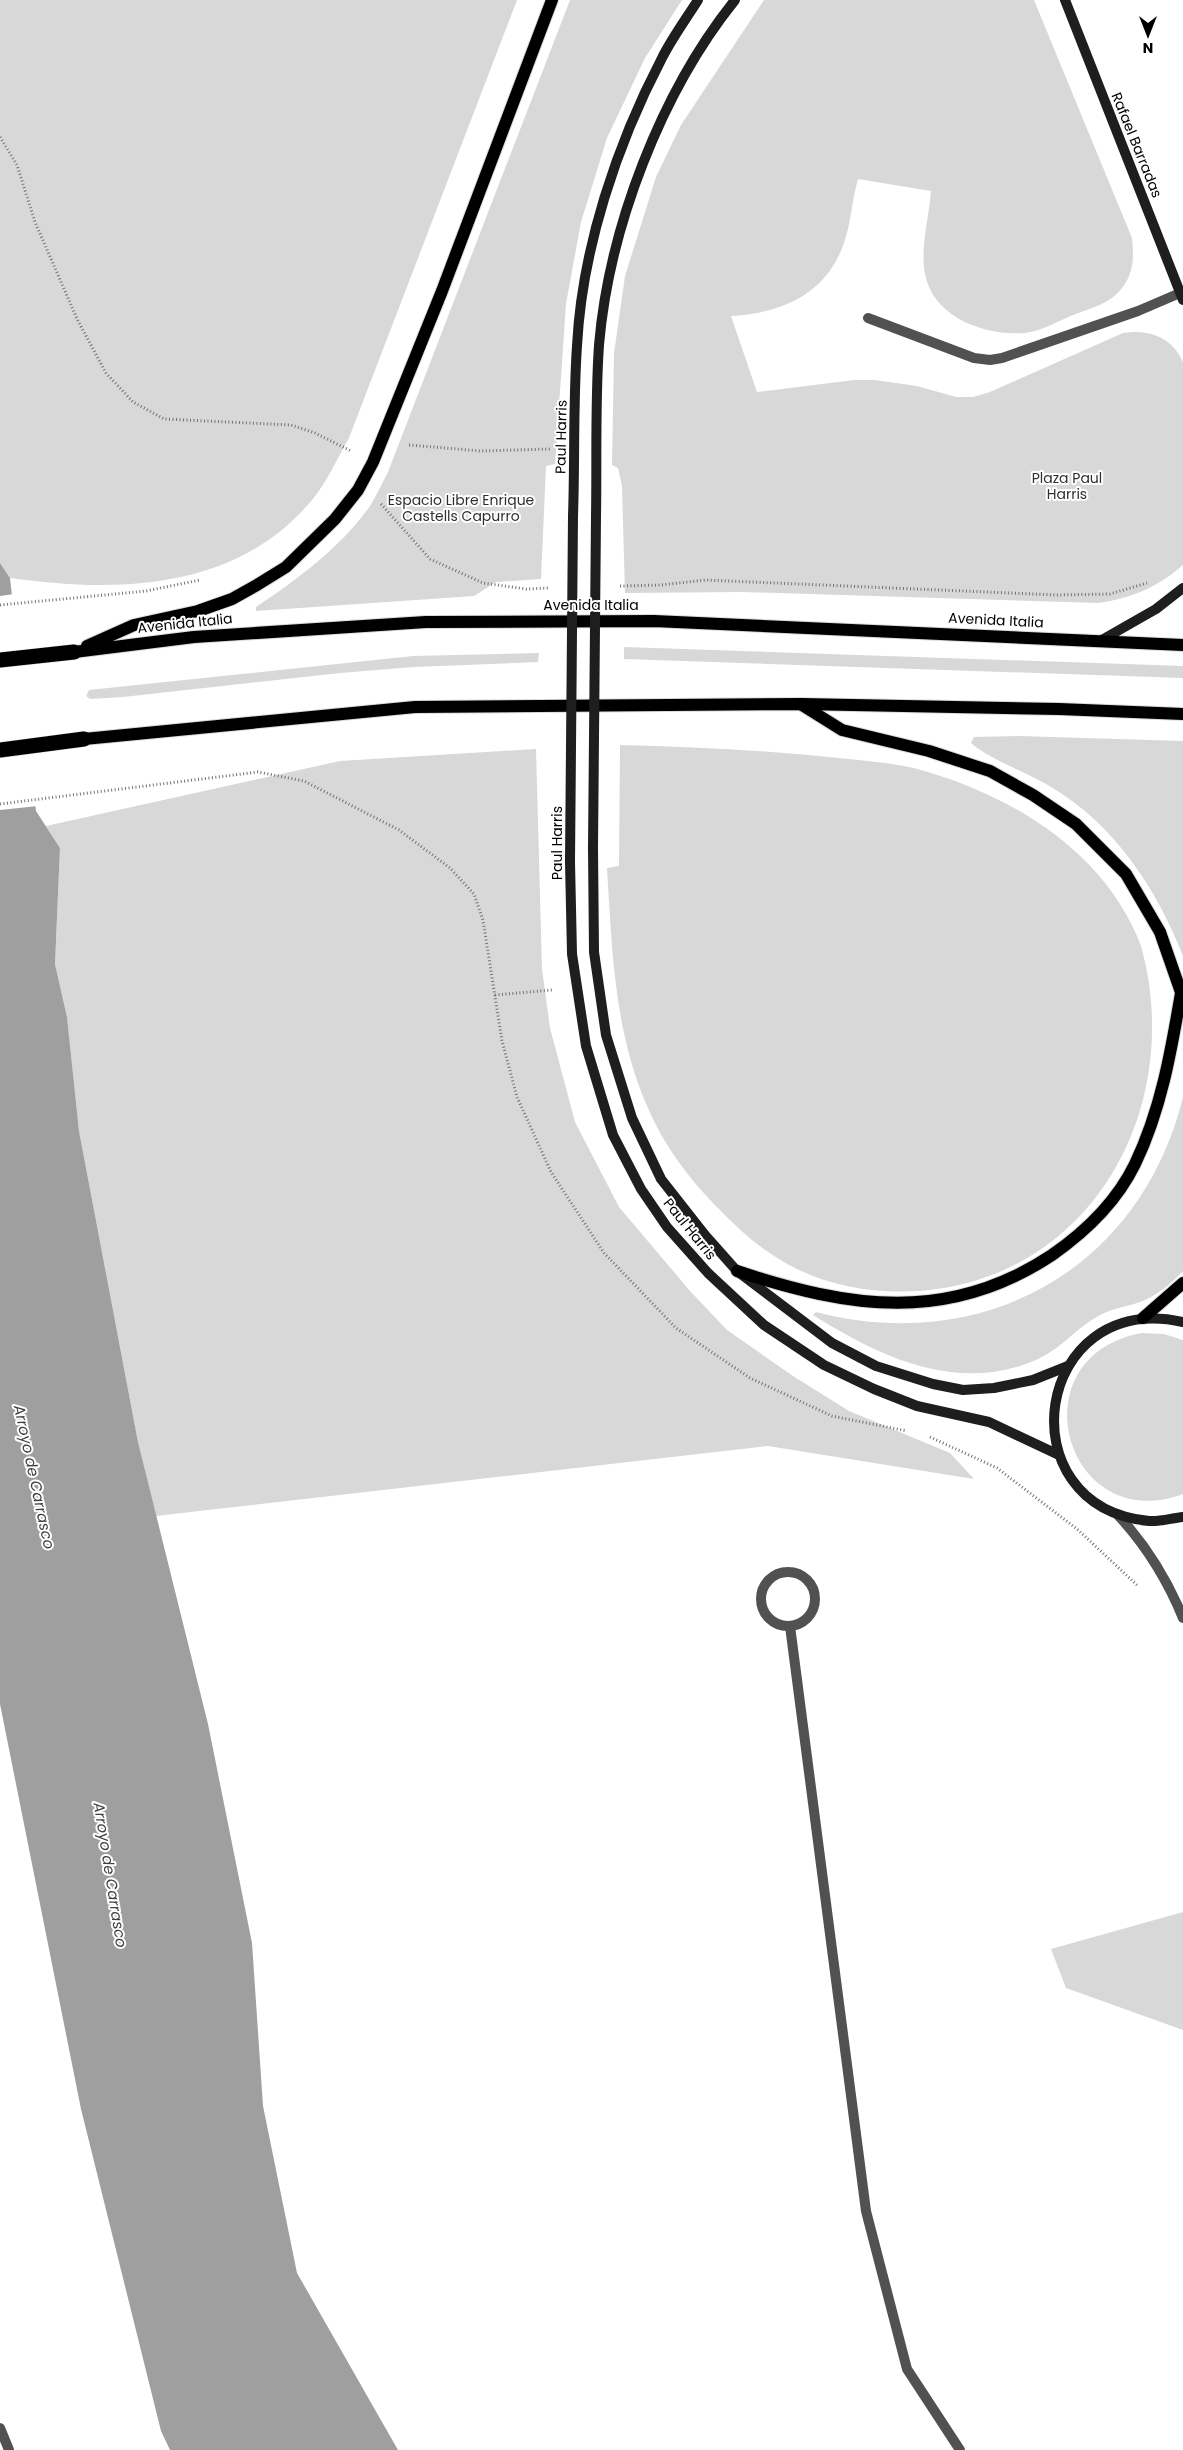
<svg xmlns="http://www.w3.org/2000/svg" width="1183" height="2450" font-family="Poppins,sans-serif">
	<rect width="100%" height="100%" fill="#fff"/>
	<!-- green -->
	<g fill="#d8d8d8">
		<path d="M0,0H517L349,438C337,459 327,482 312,500C236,591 118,593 10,578L0,563Z"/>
		<path d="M570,0H682L645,58L607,138L581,222L566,304L555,464L546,466L541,579L496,582L474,596L256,611V607C298,579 340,548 370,506C377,495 382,483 388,472Z"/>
		<path d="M764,0H1034L1132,238C1134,256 1134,273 1122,288C1110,304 1091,308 1073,315C1058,321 1040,332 1024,333C984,336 933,317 925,274C920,248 929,218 931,191L858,179C852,200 851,223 844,243C826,295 781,313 731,316L757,392L854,380H875L917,386L956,397H973L990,392L1123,333C1149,329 1172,337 1183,362V565C1158,587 1132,598 1099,603L742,592L625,593L622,486L618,468L612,465L614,353L625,276L656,177L681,125Z"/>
		<path d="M624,647L1183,666V678L624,659Z"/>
		<path d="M539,653L538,662L414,667L340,673L123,697L90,699L86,696L89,690L413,656Z"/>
		<path d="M1019,736L1183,741V956C1157,889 1114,824 1051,787C1030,774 987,758 971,743L974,737Z"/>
		<path d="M620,745C693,747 765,750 838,758C868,761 899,763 928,772C1018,799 1107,855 1141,946C1183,1097 1103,1261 944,1288C895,1296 842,1291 797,1269C766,1254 742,1233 718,1208C689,1179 663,1144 647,1106C614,1030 612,949 607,868L619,866Z"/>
		<path d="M536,749L542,969L550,1028L575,1122L619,1207L690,1291L727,1330L793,1376L849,1411L950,1453L974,1479L768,1446L156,1516L138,1442L79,1131L67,1017L55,964L60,848L46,826L340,761Z"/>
		<path d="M1183,1097V1271C1171,1284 1156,1296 1140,1302C1126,1307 1113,1308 1100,1315C1077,1327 1062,1348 1038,1359C959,1395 880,1357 813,1315L816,1312C985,1356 1141,1268 1183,1097Z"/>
		<path d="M1142,1333L1164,1334L1183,1340V1494C1065,1538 1014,1356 1142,1333Z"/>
		<path d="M1183,1912V2030L1066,1988L1051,1949Z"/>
	</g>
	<!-- water -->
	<path fill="#9f9f9f" d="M0,563L10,578L36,811L60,848L55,964L67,1017L79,1131L138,1442L208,1724L252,1943L263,2106L297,2273L398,2450H170L161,2431L81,2109L0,1704Z"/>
	<!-- pier -->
	<path fill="#fff" d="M14,594L38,806L0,810V596Z"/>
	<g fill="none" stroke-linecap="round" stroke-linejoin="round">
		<defs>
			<g id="primary">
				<path d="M87,646L134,625L198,611L232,599L257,585L286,567L335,519L358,490L373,462L442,291L552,0"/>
				<path d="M74,652L194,637L426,622L654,621L1183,645"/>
				<path d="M802,705L842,730L929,751L990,771L1033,795L1076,824L1126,874L1160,932L1183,998"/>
				<path d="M84,739L415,707L801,704L1059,709L1183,714"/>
				<path d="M737,1271C849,1308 948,1324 1052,1255C1085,1232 1117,1201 1135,1164C1161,1110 1171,1052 1181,993"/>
				<path d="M1143,1318L1183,1283"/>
			</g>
			<g id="highway">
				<path d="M0,660L74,652"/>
				<path d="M0,750L84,739"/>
			</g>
		</defs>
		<!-- primary casing -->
		<use href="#primary" stroke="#dbdbdb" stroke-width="14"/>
		<!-- highway casing -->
		<use href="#highway" stroke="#dbdbdb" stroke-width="16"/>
		<!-- path -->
		<g stroke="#737373" stroke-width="3" stroke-dasharray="1 2.5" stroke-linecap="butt">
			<path d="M0,137L17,165L35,222L78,321L106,373L133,402L164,419L291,425L315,433L351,451"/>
			<path d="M409,445L481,451L550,449"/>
			<path d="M381,504L430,559L483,583L526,589L549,588"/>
			<path d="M620,586L661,585L705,580L1057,595L1110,594L1147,583"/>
			<path d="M0,605L146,591L200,580"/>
			<path d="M0,804L258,772L304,781L399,830L450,868L474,894L483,920L502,1041L517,1097L551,1172L604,1253L676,1328L750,1378L832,1416L907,1431"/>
			<path d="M495,995L552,990"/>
			<path d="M930,1437L997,1468L1077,1529L1137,1585"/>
		</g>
		<!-- lane -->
		<path stroke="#515151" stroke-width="10" d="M868,318L974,358L990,360L1002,358L1138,311L1180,293"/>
		<!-- street -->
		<g stroke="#515151" stroke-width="10">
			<path d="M1117,1514C1146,1545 1167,1579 1183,1618"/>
			<circle cx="788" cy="1599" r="27"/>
			<path d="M790,1626L866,2211L907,2369L960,2450"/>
			<path d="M0,2428L9,2450"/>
		</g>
		<!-- secondary -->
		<g stroke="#1e1e1e" stroke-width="10">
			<path d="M1065,0L1183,300"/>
			<path d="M573,516C575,460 573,403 577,346C582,248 617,144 662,58C672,38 686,19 698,0"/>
			<path d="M596,516C597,460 595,402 599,345C609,228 661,92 735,0"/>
			<path d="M1100,641L1156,609L1183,588"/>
			<path d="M593,848L594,952L606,1035L632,1118L661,1179L705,1235L737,1271L832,1343L876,1366L933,1384L963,1390L994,1388L1033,1380L1068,1366"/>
			<path d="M570,862L572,954L586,1046L613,1135L641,1189L667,1227L708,1273L764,1325L824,1365L874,1389L917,1406L989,1422L1059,1455"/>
			<path d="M1183,1322C1034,1289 1003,1507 1149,1521C1160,1522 1172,1518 1183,1517"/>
		</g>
		<!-- primary -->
		<use href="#primary" stroke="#000" stroke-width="12"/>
		<!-- highway -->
		<use href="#highway" stroke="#000" stroke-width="15"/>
		<!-- secondary-bridge -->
		<g stroke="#1e1e1e" stroke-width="10">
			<path d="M593,848L596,516"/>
			<path d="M570,862L573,516"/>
		</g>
	</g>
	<g text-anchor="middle" stroke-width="4" stroke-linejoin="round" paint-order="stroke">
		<!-- street labels -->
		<g font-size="14" fill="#000" stroke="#fff">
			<text transform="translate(1137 145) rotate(68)" y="5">Rafael Barradas</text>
			<text transform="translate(561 437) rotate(-89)" y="5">Paul Harris</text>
			<text x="591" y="610">Avenida Italia</text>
			<text transform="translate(996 620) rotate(3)" y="5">Avenida Italia</text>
			<text transform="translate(185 623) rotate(-6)" y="5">Avenida Italia</text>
			<text transform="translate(557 843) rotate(-90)" y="5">Paul Harris</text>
			<text transform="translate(690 1229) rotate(51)" y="5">Paul Harris</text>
		</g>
		<!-- park labels -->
		<g font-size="14" fill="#2f2f2f" stroke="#fff">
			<text x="1067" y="483">Plaza Paul<tspan x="1067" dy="16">Harris</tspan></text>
			<text x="461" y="505">Espacio Libre Enrique<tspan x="461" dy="16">Castells Capurro</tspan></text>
		</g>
		<!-- water labels -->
		<g font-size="15" font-style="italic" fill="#404040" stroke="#fff">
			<text transform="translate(34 1477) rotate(78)" y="5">Arroyo de Carrasco</text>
			<text transform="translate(110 1875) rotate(81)" y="5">Arroyo de Carrasco</text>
		</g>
	</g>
	<!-- north arrow -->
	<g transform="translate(1148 35) rotate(180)" stroke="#ffffff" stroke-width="4" paint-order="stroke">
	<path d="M0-4L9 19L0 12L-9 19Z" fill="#000000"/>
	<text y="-8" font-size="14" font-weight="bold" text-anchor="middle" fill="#000000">N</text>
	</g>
</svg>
